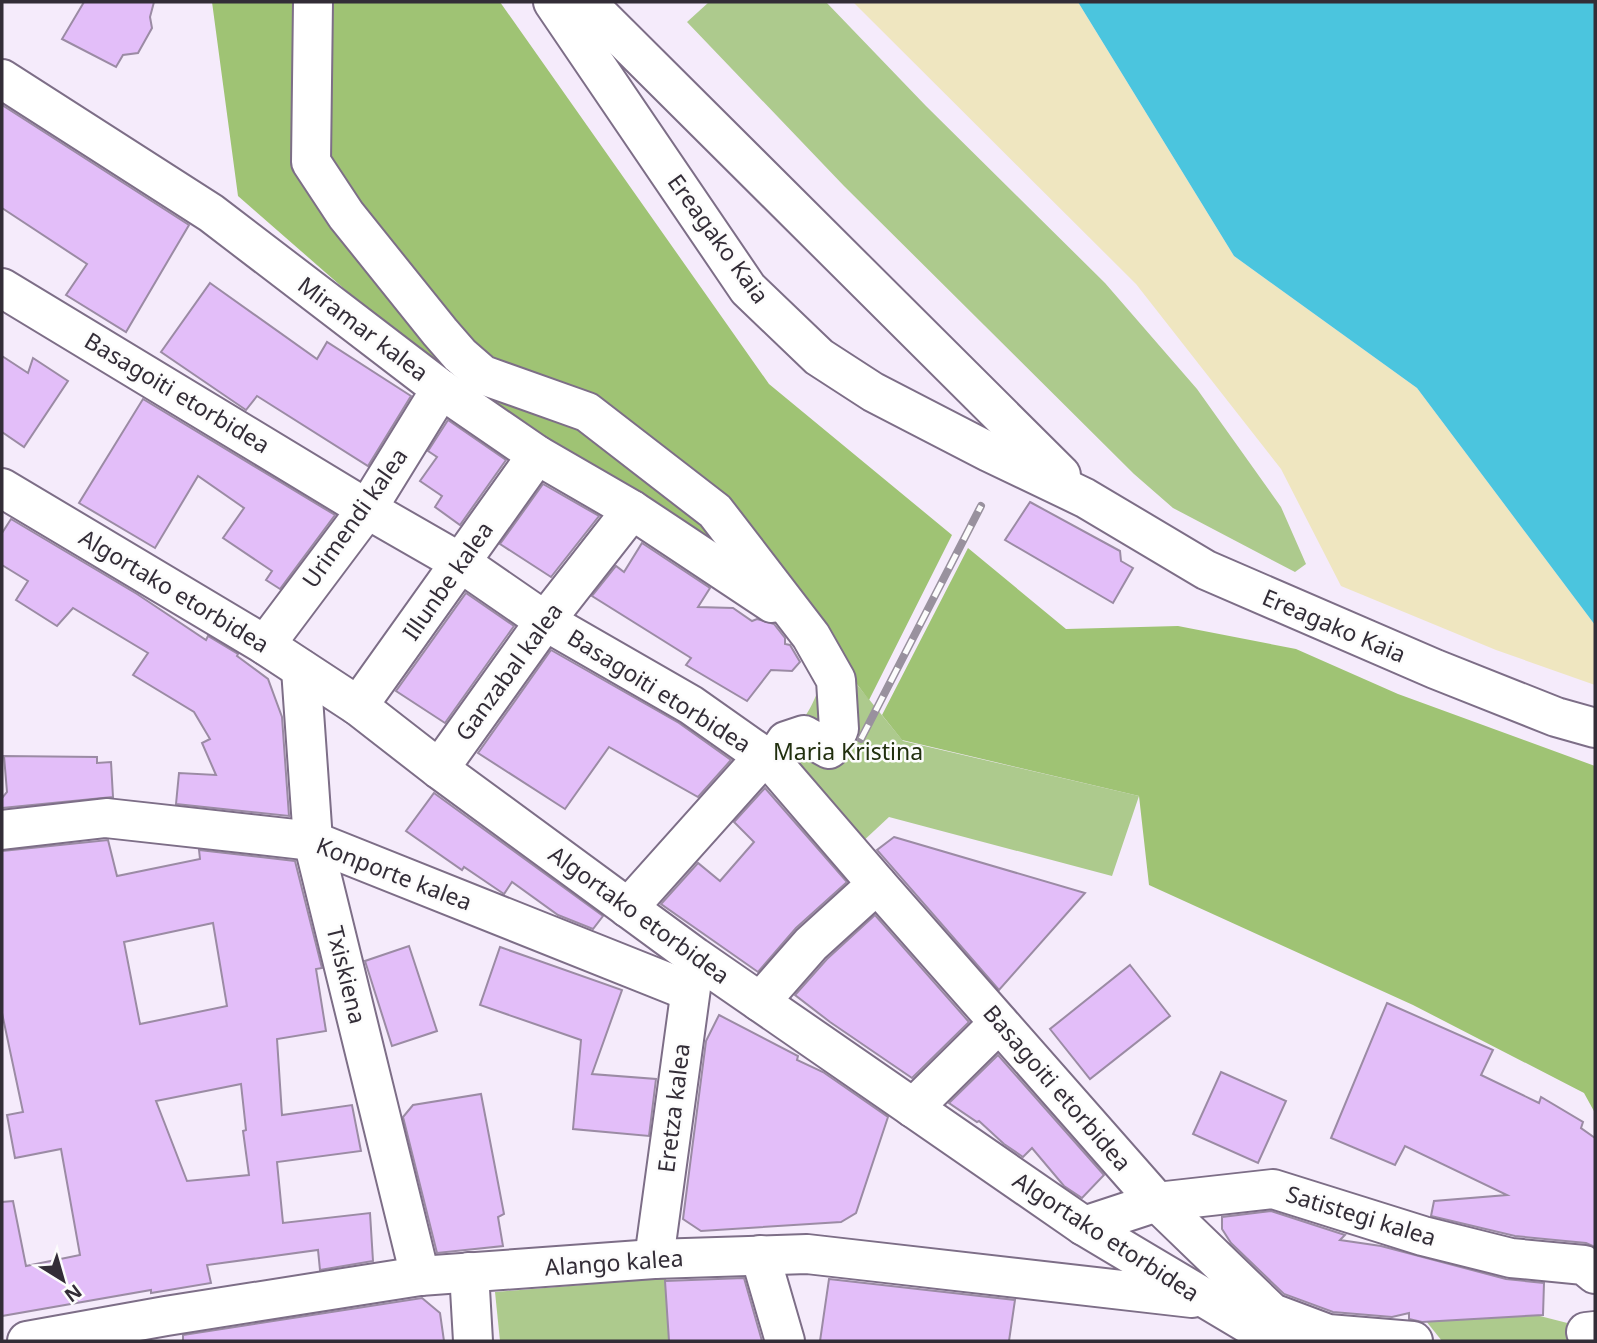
<svg xmlns="http://www.w3.org/2000/svg" width="1597" height="1343" font-family="'Noto Sans',sans-serif">
	<rect width="100%" height="100%" fill="#f5ebfb"/>
	<!-- green -->
	<g fill="#adca8d">
		<path d="M709,2H826L926,106L1105,283L1197,389L1281,507L1306,564L1295,572L1173,508L1134,474L844,186L687,22Z"/>
		<path d="M850,676L903,741L1139,796L1112,876L889,817L860,844L772,737C800,724 805,722 817,693Z"/>
		<path d="M666,1278L669,1341H500L495,1292Z"/>
		<path d="M1536,1315L1587,1328L1595,1341H1442L1426,1321Z"/>
	</g>
	<!-- forest -->
	<g fill="#9fc374">
		<path d="M212,2H500L769,384L952,535L869,700L811,624L436,369L238,196Z"/>
		<path d="M968,548L1066,629L1178,626L1296,649L1398,694L1595,766V1113L1584,1093L1413,1005L1149,885L1139,796L902,740L882,715Z"/>
	</g>
	<!-- sand -->
	<path fill="#efe6c0" d="M853,2H1078L1234,256L1417,388L1595,625V685L1496,650L1341,586L1281,469L1136,284Z"/>
	<!-- water -->
	<path fill="#4bc5de" d="M1078,2H1595V625L1417,388L1234,256Z"/>
	<!-- building -->
	<g fill="#e3bef9" stroke="#9b8ba4" stroke-width="2" fill-rule="evenodd">
		<path d="M84,2H154L150,17L152,28L138,53L123,55L116,67L62,39Z"/>
		<path d="M2,105L189,225L126,332L66,295L87,264L2,208Z"/>
		<path d="M210,283L317,359L327,342L411,396L368,466L257,396L246,410L161,352Z"/>
		<path d="M2,356L28,373L33,358L68,381L24,447L2,432Z"/>
		<path d="M143,399L335,515L280,589L266,580L272,571L223,538L244,508L198,476L155,548L79,503Z"/>
		<path d="M448,420L506,460L460,525L435,507L442,496L420,481L437,457L428,451Z"/>
		<path d="M543,484L599,516L551,577L500,544Z"/>
		<path d="M1030,502L1120,551L1121,561L1133,568L1113,603L1005,540Z"/>
		<path d="M11,519L137,594L206,640L208,636L238,654L237,656L268,679L282,717L289,816L176,804L179,773L216,775L202,743L210,739L194,712L133,675L148,653L73,608L57,626L16,600L28,581L2,565V533Z"/>
		<path d="M642,543L710,588L698,607L733,608L752,621L757,619L774,624L785,638V644L790,645L800,662L792,671L771,670L747,701L686,665L691,658L592,596L616,566L624,572Z"/>
		<path d="M466,593L514,626L445,723L396,691Z"/>
		<path d="M551,650L679,723L731,760L698,797L609,747L565,809L478,753Z"/>
		<path d="M4,756L97,757V763L111,762L113,797L2,808V798L7,792Z"/>
		<path d="M765,788L847,882L796,928L758,972L661,904L698,863L720,881L754,842L734,822Z"/>
		<path d="M434,793L603,916L593,929L558,915L512,882L504,894L501,892L464,867L462,870L406,831Z"/>
		<path d="M894,837L1085,893L999,990L877,850Z"/>
		<path d="M108,840L117,876L200,859L199,850L295,861L322,968L316,969L326,1031L277,1039L282,1115L352,1105L361,1151L277,1162L283,1223L370,1213L373,1261L320,1270L318,1250L207,1265L211,1283L151,1293V1290L2,1316V1202L13,1201L26,1266L80,1255L61,1149L15,1158L7,1115L23,1112L2,1013V851ZM213,923L227,1006L140,1024L124,942ZM241,1084L246,1130L243,1131L249,1175L187,1181L156,1101Z"/>
		<path d="M875,915L969,1022L912,1078L830,1022L795,995L827,959Z"/>
		<path d="M409,946L437,1031L392,1046L365,961Z"/>
		<path d="M500,947L622,990L592,1074L656,1079L649,1136L573,1129L581,1040L480,1005Z"/>
		<path d="M1130,965L1170,1016L1090,1079L1050,1029Z"/>
		<path d="M1387,1003L1493,1050L1481,1075L1539,1103L1541,1097L1583,1122L1581,1128L1595,1138V1247L1586,1243L1515,1236L1431,1216L1434,1201L1507,1195L1405,1146L1395,1165L1331,1138Z"/>
		<path d="M719,1015L798,1056L797,1060L823,1072L888,1117L856,1213L841,1222L701,1231L683,1219L706,1041Z"/>
		<path d="M998,1055L1104,1175L1082,1198L1064,1186L1032,1148L1023,1157L1004,1144L979,1121L977,1122L949,1103Z"/>
		<path d="M1221,1072L1286,1101L1258,1163L1193,1134Z"/>
		<path d="M481,1094L504,1214L498,1217L503,1246L437,1253L403,1117L413,1105Z"/>
		<path d="M1271,1211L1345,1235L1340,1240L1381,1246L1506,1279L1544,1283L1543,1315L1422,1322L1409,1319V1313L1392,1317L1333,1312L1284,1294L1231,1243L1222,1229V1217Z"/>
		<path d="M744,1278L762,1341H669L665,1281Z"/>
		<path d="M829,1279L1015,1300L1009,1341H820Z"/>
		<path d="M422,1298L440,1313L444,1341H183V1335Z"/>
	</g>
	<g fill="none" stroke-linecap="round" stroke-linejoin="round">
		<defs>
			<g id="minor">
				<path d="M313,2L311,162L346,215L440,332L460,355L483,375L587,412L715,511L811,636L836,680L839,729L829,749L804,735L786,741L772,762"/>
				<path d="M553,2L748,289L819,357L873,392L989,452L1085,498L1206,570L1435,669L1556,717L1595,728"/>
				<path d="M586,2L1061,475"/>
				<path d="M2,79L211,213L441,389L537,455L632,510L772,603"/>
				<path d="M2,288L367,509L461,563L545,621L691,705L772,762L877,884L1157,1202L1272,1313L1328,1334L1413,1341"/>
				<path d="M2,488L265,645L358,706L439,769L695,957L1084,1226L1277,1341"/>
				<path d="M265,645L367,509L441,389"/>
				<path d="M301,669L313,841L420,1276"/>
				<path d="M358,706L537,455"/>
				<path d="M439,769L545,621L632,510"/>
				<path d="M2,830L106,818L313,841L689,991"/>
				<path d="M628,908L764,756"/>
				<path d="M760,1002L811,944L877,884"/>
				<path d="M913,1108L999,1023"/>
				<path d="M1084,1226L1157,1202L1273,1189L1423,1236L1511,1258L1584,1265L1595,1274"/>
				<path d="M760,1255L785,1341"/>
				<path d="M654,1259L694,966"/>
				<path d="M469,1272L473,1341"/>
				<path d="M1586,1332L1595,1331"/>
				<path d="M27,1341L166,1316L420,1276L654,1259L807,1254L1192,1298"/>
			</g>
		</defs>
		<!-- minor casing -->
		<use href="#minor" stroke="#7d6e87" stroke-width="42"/>
		<!-- minor -->
		<use href="#minor" stroke="#fff" stroke-width="38"/>
		<defs>
			<path id="rail" d="M861,739L981,506"/>
		</defs>
		<!-- rail casing -->
		<use href="#rail" stroke="#99919e" stroke-width="8"/>
		<!-- rail -->
		<use href="#rail" stroke="#fcfcfc" stroke-width="5" stroke-dasharray="16" stroke-linecap="butt"/>
	</g>
	<g text-anchor="middle" stroke-width="5" stroke-linejoin="round" paint-order="stroke">
		<!-- street labels -->
		<g font-size="23" fill="#332d37" stroke="#fcfcfc">
			<text transform="translate(718 239) rotate(54)" y="8">Ereagako Kaia</text>
			<text transform="translate(363 329) rotate(37)" y="8">Miramar kalea</text>
			<text transform="translate(177 393) rotate(31)" y="8">Basagoiti etorbidea</text>
			<text transform="translate(355 518) rotate(-55)" y="8">Urimendi kalea</text>
			<text transform="translate(448 581) rotate(-55)" y="8">Illunbe kalea</text>
			<text transform="translate(174 591) rotate(31)" y="8">Algortako etorbidea</text>
			<text transform="translate(1334 626) rotate(23)" y="8">Ereagako Kaia</text>
			<text transform="translate(509 672) rotate(-54)" y="8">Ganzabal kalea</text>
			<text transform="translate(659 691) rotate(32)" y="8">Basagoiti etorbidea</text>
			<text transform="translate(394 874) rotate(21)" y="8">Konporte kalea</text>
			<text transform="translate(639 915) rotate(36)" y="8">Algortako etorbidea</text>
			<text transform="translate(346 975) rotate(76)" y="8">Txiskiena</text>
			<text transform="translate(1057 1088) rotate(49)" y="8">Basagoiti etorbidea</text>
			<text transform="translate(674 1108) rotate(-83)" y="8">Eretza kalea</text>
			<text transform="translate(1361 1216) rotate(17)" y="8">Satistegi kalea</text>
			<text transform="translate(1106 1237) rotate(33)" y="8">Algortako etorbidea</text>
			<text transform="translate(614 1263) rotate(-4)" y="8">Alango kalea</text>
		</g>
		<!-- park labels -->
		<g font-size="23" fill="#212f0e" stroke="#fcfcfc">
			<text x="848" y="760">Maria Kristina</text>
		</g>
	</g>
	<!-- border -->
	<rect width="1597" height="1343" fill="none" stroke="#332d37" stroke-width="7"/>
	<!-- north arrow -->
	<g transform="translate(63 1280) rotate(143)" stroke="#fcfcfc" stroke-width="5" paint-order="stroke">
	<path d="M0-5L12 26L0 18L-12 26Z" fill="#332d37"/>
	<text y="-10" font-size="19" font-weight="bold" text-anchor="middle" fill="#332d37">N</text>
	</g>
</svg>
